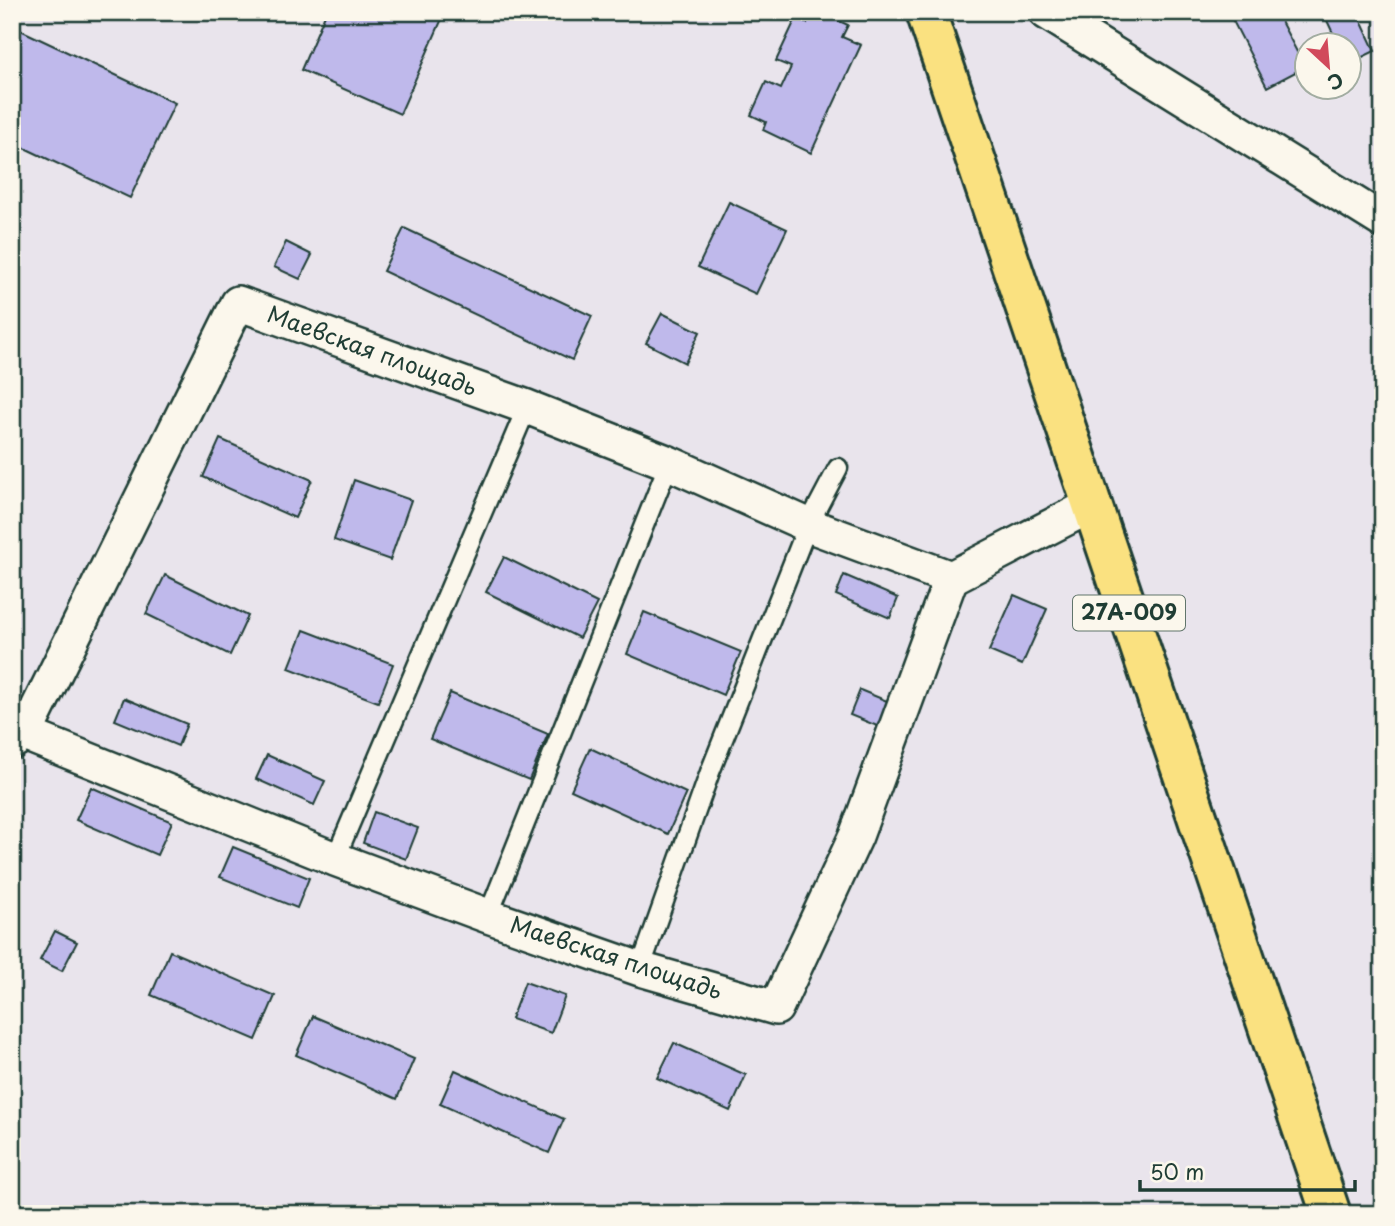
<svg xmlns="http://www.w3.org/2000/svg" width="1395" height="1226" font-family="'Playpen Sans',sans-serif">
	<rect width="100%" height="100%" fill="#e9e4ec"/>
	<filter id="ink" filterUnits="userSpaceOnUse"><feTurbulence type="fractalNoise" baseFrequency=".0143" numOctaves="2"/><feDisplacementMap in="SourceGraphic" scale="14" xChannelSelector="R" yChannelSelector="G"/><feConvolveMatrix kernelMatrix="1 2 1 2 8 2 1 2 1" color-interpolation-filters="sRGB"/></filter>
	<g filter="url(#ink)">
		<!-- building -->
		<g fill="#bfb9eb" stroke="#1f3d34" stroke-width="2">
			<path d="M326,12H445L400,114L301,70Z"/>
			<path d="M812,12H820L848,25L842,37L861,45L811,153L763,130L766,122L751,115L766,82L781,89L791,67L776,61L796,18L807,23Z"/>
			<path d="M1245,12H1276L1305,67L1267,87L1232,19Z"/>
			<path d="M1323,12H1357L1375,51L1350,63V46H1339Z"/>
			<path d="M12,26L175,103L130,198L12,142Z"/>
			<path d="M729,202L787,229L756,294L698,267Z"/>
			<path d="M404,228L592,316L572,360L383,271Z"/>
			<path d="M286,242L312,255L300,279L274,267Z"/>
			<path d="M662,313L700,332L685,363L646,343Z"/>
			<path d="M220,439L312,480L295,518L203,477Z"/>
			<path d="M354,480L411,500L390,560L334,540Z"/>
			<path d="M504,557L597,603L579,638L486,592Z"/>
			<path d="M165,575L248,616L230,655L146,614Z"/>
			<path d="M844,575L898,598L890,618L836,595Z"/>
			<path d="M1014,595L1047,609L1022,665L989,651Z"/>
			<path d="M644,612L741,652L723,695L627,654Z"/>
			<path d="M304,630L393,664L378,702L289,668Z"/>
			<path d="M860,690L897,705L887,730L850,715Z"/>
			<path d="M450,693L548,734L529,780L430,739Z"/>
			<path d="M124,698L187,724L178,746L115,720Z"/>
			<path d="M590,748L686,793L668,834L571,790Z"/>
			<path d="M267,755L325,781L314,805L256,779Z"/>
			<path d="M91,787L172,822L157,855L76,820Z"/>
			<path d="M374,812L418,828L406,859L363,843Z"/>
			<path d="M233,847L309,878L297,908L220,877Z"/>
			<path d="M55,931L77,942L62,971L40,960Z"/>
			<path d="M170,951L275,996L256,1040L151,995Z"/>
			<path d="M525,982L565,996L551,1033L511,1019Z"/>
			<path d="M313,1016L414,1059L397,1099L296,1055Z"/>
			<path d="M674,1043L746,1075L730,1111L657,1078Z"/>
			<path d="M455,1070L564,1119L549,1153L440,1104Z"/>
		</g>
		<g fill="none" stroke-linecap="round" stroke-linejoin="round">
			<defs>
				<g id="service">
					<path d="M335,859L527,407"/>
					<path d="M488,916L669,463"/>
					<path d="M640,969L710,772L808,525L838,468"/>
				</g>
				<g id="minor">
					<path d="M1046,12L1383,221"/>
					<path d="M25,734L335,859L488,916L640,969L776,1008L856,836L951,578"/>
					<path d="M12,742L25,734L238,303L527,407L669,463L808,525L951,578L1092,505"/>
				</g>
				<path id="primary" d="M926,12L1331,1214"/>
			</defs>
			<!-- service casing -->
			<use href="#service" stroke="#1f3d34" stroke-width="23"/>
			<!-- minor casing -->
			<use href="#minor" stroke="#1f3d34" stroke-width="38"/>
			<!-- primary casing -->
			<use href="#primary" stroke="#1f3d34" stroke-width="44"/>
			<!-- service -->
			<use href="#service" stroke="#fbf7ec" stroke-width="18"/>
			<!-- minor -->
			<use href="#minor" stroke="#fbf7ec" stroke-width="33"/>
			<!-- primary -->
			<use href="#primary" stroke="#fae180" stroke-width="38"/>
		</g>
	</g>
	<g text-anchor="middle" stroke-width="5" stroke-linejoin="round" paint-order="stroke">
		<!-- shield labels -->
		<rect fill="#fbf7ec" stroke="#61756b" stroke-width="2" x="1073" y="595.5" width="112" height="35" rx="5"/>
		<g font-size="21" font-weight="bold" fill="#1f3d34">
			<text x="1129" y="620">27А-009</text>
		</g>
		<!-- street labels -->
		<g font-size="23" fill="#1f3d34" stroke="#fbf7ec">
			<text transform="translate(372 351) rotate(20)" y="8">Маевская площадь</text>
			<text transform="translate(616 958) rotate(18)" y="8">Маевская площадь</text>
		</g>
	</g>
	<!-- margin -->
	<rect width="1395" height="1226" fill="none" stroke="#fbf7ec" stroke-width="42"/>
	<rect x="21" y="21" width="1353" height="1184" fill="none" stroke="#1f3d34" stroke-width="2.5" filter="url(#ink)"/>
	<!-- north arrow -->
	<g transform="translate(1328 66) rotate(154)"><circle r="33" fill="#fbf7ec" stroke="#a3ada2" stroke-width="2"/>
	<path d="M0-5L12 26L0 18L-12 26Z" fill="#d1495b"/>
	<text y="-10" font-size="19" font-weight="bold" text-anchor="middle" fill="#1f3d34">С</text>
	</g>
	<!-- scale -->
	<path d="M1140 1180v10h215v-10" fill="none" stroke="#1f3d34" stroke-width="3.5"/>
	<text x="1150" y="1180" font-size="21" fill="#1f3d34" stroke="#fbf7ec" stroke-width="5" paint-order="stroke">50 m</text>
</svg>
